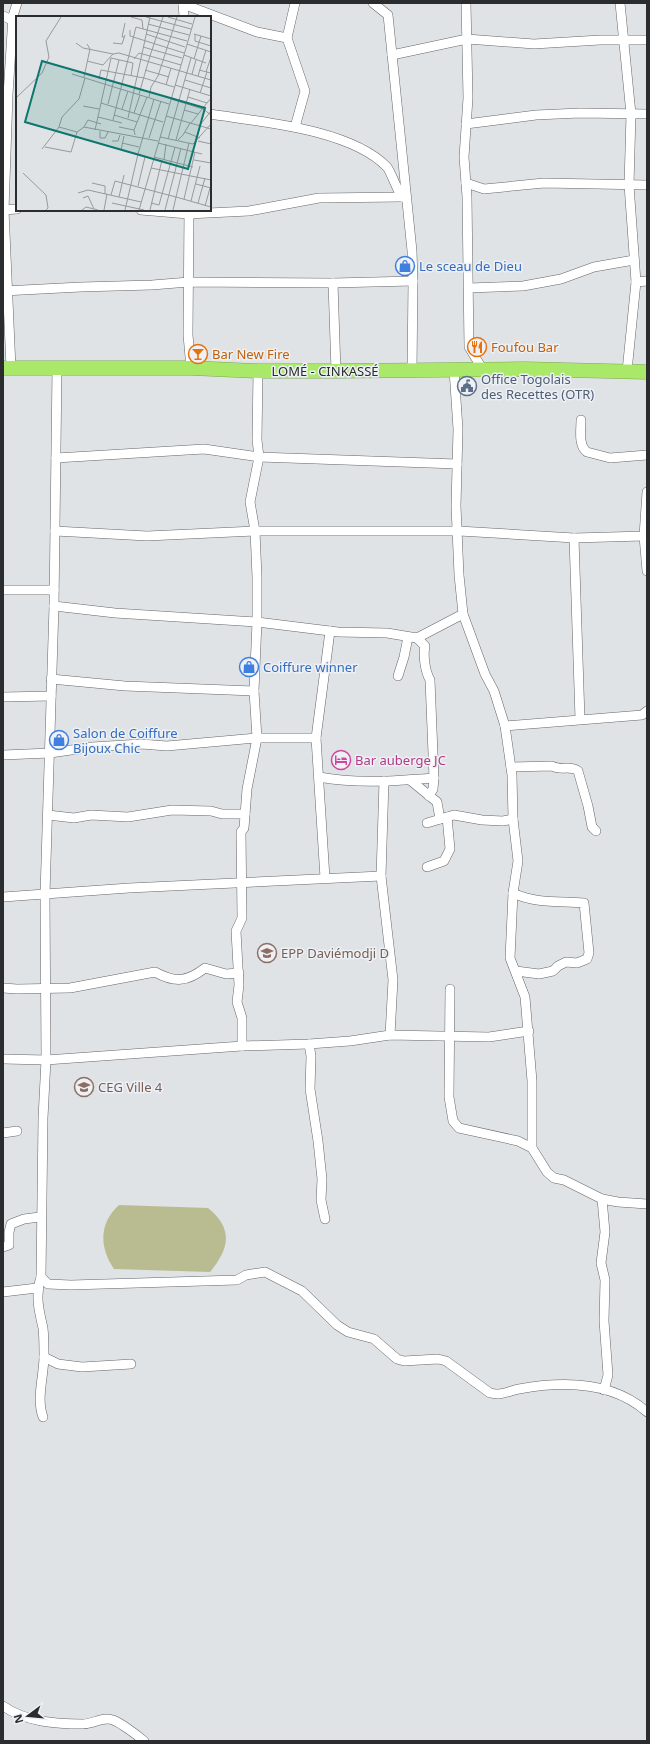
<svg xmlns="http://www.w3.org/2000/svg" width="650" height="1744" font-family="'Noto Sans',sans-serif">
	<rect width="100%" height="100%" fill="#e0e3e6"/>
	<!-- grass -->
	<path fill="#b9bb91" d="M119,1205L208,1208C234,1229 229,1249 210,1272L114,1269C99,1247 99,1223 119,1205Z"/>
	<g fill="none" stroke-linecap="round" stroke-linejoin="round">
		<defs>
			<g id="minor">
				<path d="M183,3L184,17"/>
				<path d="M295,3L287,38L305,91L295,127"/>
				<path d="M373,3L388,15L412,251L413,281L412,371"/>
				<path d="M466,3L468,98L464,157L467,197L469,347L483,370"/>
				<path d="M620,3L631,114L629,185L636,282L627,371"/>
				<path d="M183,4L257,32L287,38"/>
				<path d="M3,16L17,22"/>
				<path d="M392,55L467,39L534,44L600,40H647"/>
				<path d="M210,114C261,122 350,129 387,167C391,172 397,190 402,197H405"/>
				<path d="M466,124L536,115L580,113L647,114"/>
				<path d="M466,183L484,189L544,183L647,185"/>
				<path d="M3,210L17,209"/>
				<path d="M141,210L188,214L249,211L319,198L402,197"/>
				<path d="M189,210L188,335L191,368"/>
				<path d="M636,282L647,281"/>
				<path d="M333,283L336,371"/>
				<path d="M469,288L523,286L561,279L594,267L634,260"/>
				<path d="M3,291L81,287L152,285L189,282L333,283L413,281"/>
				<path d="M11,368L4,210L8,95L13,16L17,3"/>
				<path d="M454,370L458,429L456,506L459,575L463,614L485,674L494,691L505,726L512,775L513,819L518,861L513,893L510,958L525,997L532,1081V1148L547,1172L554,1178L564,1180L602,1199L605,1232L601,1263L605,1280L604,1321L608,1375L604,1390"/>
				<path d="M581,420C581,430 578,445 587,452L610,458L647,455"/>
				<path d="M56,458L204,449L259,457L457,464"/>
				<path d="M55,531L147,536L255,531H459L574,538L644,536L647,492"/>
				<path d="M647,535L644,536L647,571"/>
				<path d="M574,538L580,719"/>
				<path d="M3,590H54"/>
				<path d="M54,606L115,613L257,622L338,632L387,633L417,638L463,614"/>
				<path d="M417,638L425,646C423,656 425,671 430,680L434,778L433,789L429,796"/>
				<path d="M398,676L404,657L408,637"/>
				<path d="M51,679L125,686L254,691"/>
				<path d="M3,697L51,696"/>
				<path d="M505,726L642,715L647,711"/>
				<path d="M3,755L50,753L92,747L141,744L167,746L257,738H316"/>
				<path d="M511,767L552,766C560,771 571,765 578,771L588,806L592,827L596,831"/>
				<path d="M319,777C357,784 396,781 434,778"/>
				<path d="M410,780L437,802L440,819"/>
				<path d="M384,781L381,876L393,980L390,1035"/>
				<path d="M48,815L74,818L91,815L128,817L172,810L211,811L222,814H245"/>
				<path d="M427,823L454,815L482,820L503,821L513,819"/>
				<path d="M427,867L444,861L450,849L447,817"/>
				<path d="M325,878L316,738L330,631"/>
				<path d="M513,893C536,904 559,901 584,903L589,953L587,959L577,963L566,962L558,966L553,971L539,974L516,971"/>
				<path d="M3,897L129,888L381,876"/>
				<path d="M3,988L17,989L70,988L155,972C175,983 187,982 205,968L226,974L239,973"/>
				<path d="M450,989L449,1097L453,1121L459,1128L518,1141L532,1148"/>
				<path d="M309,1044L311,1056L310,1089L318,1141L322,1179L321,1200L325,1219"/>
				<path d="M242,1046V1018L237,1002L239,985L236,931L242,918L241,832L244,828L247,789L257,738L254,691L257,622V577L255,531L250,502L259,457L257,440L258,371"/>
				<path d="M3,1059L46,1060L242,1046L309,1044L350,1041L390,1035L489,1037L529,1031"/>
				<path d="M3,1133L17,1131"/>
				<path d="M602,1199L618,1202L647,1204"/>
				<path d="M3,1247L9,1245V1232L11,1224L24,1219L40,1217"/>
				<path d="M41,1277L48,1284L71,1285L237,1280L246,1275L265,1272L302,1291L337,1325L348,1332L374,1339L397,1359L404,1361L438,1359L446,1361L490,1393C502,1396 508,1391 519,1389C563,1381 612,1381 647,1412"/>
				<path d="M3,1292L37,1288"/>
				<path d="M44,1357L58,1364L82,1367L131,1364"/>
				<path d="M43,1417C36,1398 44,1376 44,1356C44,1347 44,1337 43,1328C39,1311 35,1295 41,1277L43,1118L46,1060L45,894L54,606L57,369"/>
				<path d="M3,1706C26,1722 56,1724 83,1724C93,1724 104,1716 113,1720C121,1723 137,1735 144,1741"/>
			</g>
			<path id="highway" d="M3,368H191L258,371H336L524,369L647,372"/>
		</defs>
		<!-- minor casing -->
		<use href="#minor" stroke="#636669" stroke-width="10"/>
		<!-- highway casing -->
		<use href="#highway" stroke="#7da655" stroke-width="15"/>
		<!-- minor -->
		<use href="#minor" stroke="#fff" stroke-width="9"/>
		<!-- highway -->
		<use href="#highway" stroke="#aae86a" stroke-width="14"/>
	</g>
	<!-- icons -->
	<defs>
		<symbol id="shop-ring" viewBox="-11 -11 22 22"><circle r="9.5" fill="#edf0f4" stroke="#3f7fe0" stroke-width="1.5"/><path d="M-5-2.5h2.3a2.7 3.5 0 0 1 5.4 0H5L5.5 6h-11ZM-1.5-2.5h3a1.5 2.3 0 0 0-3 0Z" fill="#3f7fe0"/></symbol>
		<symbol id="restaurant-ring" viewBox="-11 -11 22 22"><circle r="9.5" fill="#edf0f4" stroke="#e8710a" stroke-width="1.5"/><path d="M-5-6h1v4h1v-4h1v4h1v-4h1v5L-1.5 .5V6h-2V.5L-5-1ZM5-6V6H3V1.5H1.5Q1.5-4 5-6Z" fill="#e8710a"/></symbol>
		<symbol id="bar-ring" viewBox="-11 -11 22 22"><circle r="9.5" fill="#edf0f4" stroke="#e8710a" stroke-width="1.5"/><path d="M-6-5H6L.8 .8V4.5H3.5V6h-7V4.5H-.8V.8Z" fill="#e8710a"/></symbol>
		<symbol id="civic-ring" viewBox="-11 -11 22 22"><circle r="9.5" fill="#edf0f4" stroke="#5c6f8a" stroke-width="1.5"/><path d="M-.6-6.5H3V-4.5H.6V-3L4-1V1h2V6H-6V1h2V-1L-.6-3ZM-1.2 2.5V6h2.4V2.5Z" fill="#5c6f8a"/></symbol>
		<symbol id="hotel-ring" viewBox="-11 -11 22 22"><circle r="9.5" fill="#edf0f4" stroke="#d1479c" stroke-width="1.5"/><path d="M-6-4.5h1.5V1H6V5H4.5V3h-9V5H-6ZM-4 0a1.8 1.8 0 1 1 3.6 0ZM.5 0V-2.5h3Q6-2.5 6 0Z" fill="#d1479c"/></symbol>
		<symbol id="school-ring" viewBox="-11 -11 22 22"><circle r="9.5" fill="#edf0f4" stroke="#8d6e63" stroke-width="1.5"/><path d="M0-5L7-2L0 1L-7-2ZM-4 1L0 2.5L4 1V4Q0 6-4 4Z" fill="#8d6e63"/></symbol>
	</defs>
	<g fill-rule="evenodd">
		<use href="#shop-ring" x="394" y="255" width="22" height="22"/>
		<use href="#restaurant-ring" x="466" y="336" width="22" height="22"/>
		<use href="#bar-ring" x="187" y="343" width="22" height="22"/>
		<use href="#civic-ring" x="456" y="375" width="22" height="22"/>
		<use href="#shop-ring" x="238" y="656" width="22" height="22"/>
		<use href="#shop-ring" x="48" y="729" width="22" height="22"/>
		<use href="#hotel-ring" x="330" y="749" width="22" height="22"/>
		<use href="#school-ring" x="256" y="942" width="22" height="22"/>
		<use href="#school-ring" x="73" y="1076" width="22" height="22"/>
	</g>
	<g text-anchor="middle" stroke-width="3" stroke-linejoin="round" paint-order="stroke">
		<!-- shop labels -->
		<g font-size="13" fill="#366cbe" stroke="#edf0f4" text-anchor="start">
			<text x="419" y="271">Le sceau de Dieu</text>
			<text x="263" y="672">Coiffure winner</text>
			<text x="73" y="738">Salon de Coiffure<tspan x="73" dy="15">Bijoux Chic</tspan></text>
		</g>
		<!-- food labels -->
		<g font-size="13" fill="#c56008" stroke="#edf0f4" text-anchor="start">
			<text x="491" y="352">Foufou Bar</text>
			<text x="212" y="359">Bar New Fire</text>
		</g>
		<!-- street labels -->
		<g font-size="13" fill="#2a2c2d" stroke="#edf0f4">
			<text x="325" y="376">LOMÉ - CINKASSÉ</text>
		</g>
		<!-- service labels -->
		<g font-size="13" fill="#4e5e75" stroke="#edf0f4" text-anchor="start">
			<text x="481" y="384">Office Togolais<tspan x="481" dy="15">des Recettes (OTR)</tspan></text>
		</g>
		<!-- hotel labels -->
		<g font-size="13" fill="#b23c85" stroke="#edf0f4" text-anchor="start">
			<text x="355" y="765">Bar auberge JC</text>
		</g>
		<!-- education labels -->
		<g font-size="13" fill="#785e54" stroke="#edf0f4" text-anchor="start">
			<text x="281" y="958">EPP Daviémodji D</text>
			<text x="98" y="1092">CEG Ville 4</text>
		</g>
	</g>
	<!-- overview -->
	<g transform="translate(16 16)">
		<rect width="195" height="195" fill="#e0e3e6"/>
		<path fill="none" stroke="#979a9c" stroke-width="1" d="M115,1L126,4L127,13M130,1L175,13M147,1L134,40L165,49M152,1L176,8M132,8L173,19M114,14V20L168,37M130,18L169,31M178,18L195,23M179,18V25L195,30M108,21H106L109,7M60,27L67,32L97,38M97,27L106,28L109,19M171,28L195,36M127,31L166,42M168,39L190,47M95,42L117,47L115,60M118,43L123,37L134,40L123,78M178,43L185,20M71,45L87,49L97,38L103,37L195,64M129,54L153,61M183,54L195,57M190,56L195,41M56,58L153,88M176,58L180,44M182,60L190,34M68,61L74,33L71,28M83,63L85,54L128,62L158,71M169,64L195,72M150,69L155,52M159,69L195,80M184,77L191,56M133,81L135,71L142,60L161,1M172,81L191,87M0,82L26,57L33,41L30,25L45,1M155,83L187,93L195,99M85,87L147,106M92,88L103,44M67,90L83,93M106,93L112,75M168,94L182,98M118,97L124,79M98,99L121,106M150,100L195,113M82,101L106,107M112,102L134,1M97,104L120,11L171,25M175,107L195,82M184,109L195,95M43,111L61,116L68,111L142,125M68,111L72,104L85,108M103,111L118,114M79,114L95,42M84,115V122H89L92,116M169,116L184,122M119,119L118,114L131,81M108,120L105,134L122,138L109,194M144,121L177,128L195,108M133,122L145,85M152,123L175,42M160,124L174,73M162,124L167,119L174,107M96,125H102L104,119M182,125L195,128M106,127L123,131M142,127L186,138M29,131L55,136L61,116M26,133L43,111L46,101L63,83L69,62M138,141L177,151M137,143L122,138L138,83M148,144L150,128M178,144L195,147M135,152L195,164M7,157L30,179L32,192L30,194M76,167L89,170V178M180,168L195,172M122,170L129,141M62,177L72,174L125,186M95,179L99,165L160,181L173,127M103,181L108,159M160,181L195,191M67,182L72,180L78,193M168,183L179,136M175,185L184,150M96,187L128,194M135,187L143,189L159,131M182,187L189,162M189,190L194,172M66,194L70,191L82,194M88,194L91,178M123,194L179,1M134,194L146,144M149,194L165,132M157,194L160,181"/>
		<path fill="#0f766e" fill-opacity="0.15" stroke="#0f766e" stroke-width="2" d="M26,45L189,92L172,153L9,106Z"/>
		<rect width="195" height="195" fill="none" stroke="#2a2c2d" stroke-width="2"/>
	</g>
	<!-- border -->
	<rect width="650" height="1744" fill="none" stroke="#2a2c2d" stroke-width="8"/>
	<!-- north arrow -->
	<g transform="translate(28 1716) rotate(254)" stroke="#edf0f4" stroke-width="3" paint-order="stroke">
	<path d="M0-3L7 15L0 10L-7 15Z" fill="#2a2c2d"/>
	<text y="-6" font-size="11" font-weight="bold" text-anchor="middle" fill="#2a2c2d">N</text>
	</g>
</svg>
